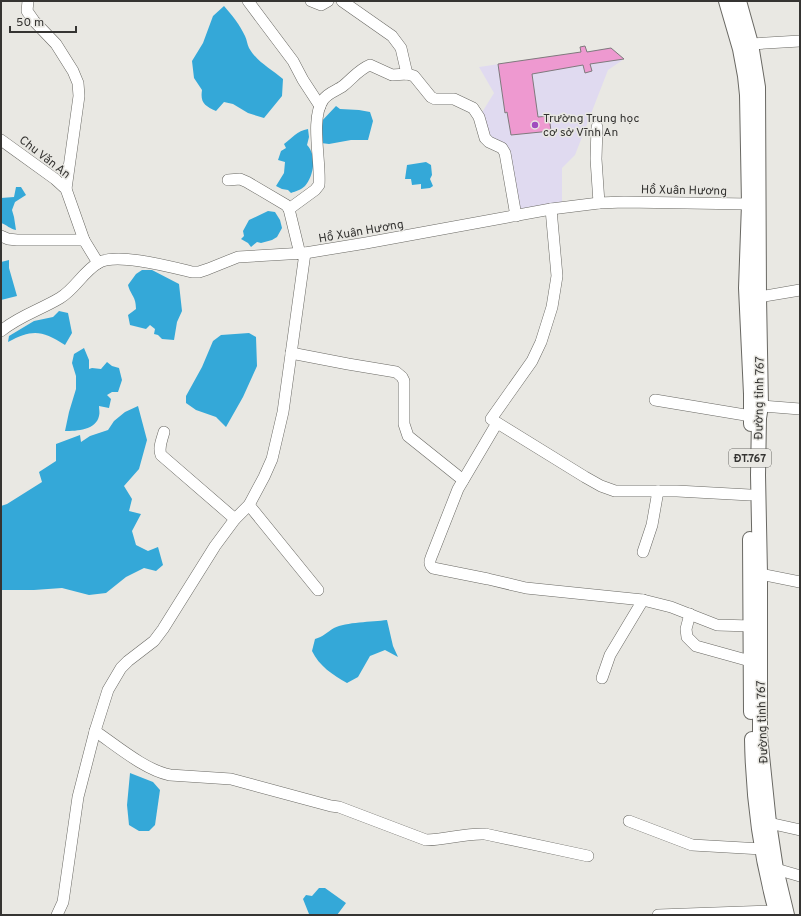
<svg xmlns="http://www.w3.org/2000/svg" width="801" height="916" font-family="Overpass,sans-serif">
	<rect width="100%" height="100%" fill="#e9e8e3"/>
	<!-- education -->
	<path fill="#e0daf0" d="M611,48L624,59L608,70L575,155L562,168V202L518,210L508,151L491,139L481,114L494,93L479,67Z"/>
	<!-- water -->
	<g fill="#34a8d8">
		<path d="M224,6C232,15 240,25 245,36C247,40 247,44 249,48C257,62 271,69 283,79L282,96L264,118L248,113L233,104L224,102L216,111C205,106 200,103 202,90L194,78L192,61L203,43L213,16Z"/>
		<path d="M336,106L340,109L359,110L370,112L373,121L368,140H351L329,144L321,143L319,124Z"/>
		<path d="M308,129L309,137L307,145C317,155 314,176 305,186C301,190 296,191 291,193L288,190L282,189L276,186L284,173L285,162L278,160L281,151L286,148L284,144C292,138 297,131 308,129Z"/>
		<path d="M426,162L431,165L432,175L430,179L433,186L430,188L421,189V184L412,185L411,179H405L407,165Z"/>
		<path d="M16,187H21L26,195L15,202L12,210L14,217L16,230C10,229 7,225 1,223V198L14,197Z"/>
		<path d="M268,211L275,212L280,220L282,228L277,237L272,240L261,243L257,242L251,247L248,243L241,239L244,236L243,231L249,220Z"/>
		<path d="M9,260V268L17,296L1,300V262Z"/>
		<path d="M142,270H152L179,284L182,311L177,322L174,340L162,339L158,335L154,334L155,329L150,325L146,329L130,325L128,315L136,309C136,296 131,296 128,285L136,274Z"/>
		<path d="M59,311L68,313L72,333L65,345C42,330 32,329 8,342L9,336L34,321L53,317Z"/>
		<path d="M249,333L256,337L257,366L243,397L226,427L216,417L196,410L186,403V396L202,367L213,341L221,335Z"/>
		<path d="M84,348L89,360V369L92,368L101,369L107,362L112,366L119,368L122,380L118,392H112L107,395L111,399L109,408L99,406C99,409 100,413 99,416C96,430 77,431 65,431L69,412L76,389V376L72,363L74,354Z"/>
		<path d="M138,406L147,440L139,469L124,486L132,499L129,511L141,514L132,531L136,545L148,551L158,547L163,565L156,571L144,568L126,577L106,593L89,595L62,588L34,590H1V506L7,504L42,482L39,472L56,461V444L80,435L81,442L90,436L108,430L114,421L125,412Z"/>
		<path d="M387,620L393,646L398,657L385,650L370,656L358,677L347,683C333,675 319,666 312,651L315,639C323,637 327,632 334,628C346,622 372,622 387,620Z"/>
		<path d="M130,773L153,782L160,790L155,825L149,831H139L129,825L127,805Z"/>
		<path d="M319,888H325L346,903L337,915L309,914L303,899L306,895L312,896Z"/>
	</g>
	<!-- building -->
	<path fill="#ee99d0" stroke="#7f7a7d" d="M585,46L587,52L611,48L624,59L590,64L592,71L585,73L583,65L532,74L538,117L549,116L551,131L511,135L507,112L505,113L498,64L581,52L580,47Z"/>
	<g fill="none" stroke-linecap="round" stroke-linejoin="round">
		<defs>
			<g id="minor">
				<path d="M28,1L27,11L34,21L56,44L73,71L78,83L79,96L66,189"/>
				<path d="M248,1L293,61L303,80L320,106"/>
				<path d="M311,1L321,5L328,1"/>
				<path d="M342,1L392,36L401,48L407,74"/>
				<path d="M751,44L800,41"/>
				<path d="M597,127L596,159L599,203"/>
				<path d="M1,140L55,179L66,189L84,240L98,263"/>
				<path d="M228,180L240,179L247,182L286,205L289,209L300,254"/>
				<path d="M289,209L315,190L319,185C321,161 310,119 323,100C327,93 338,90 343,86C353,78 358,70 370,65L392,75L407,74L414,76L431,97L435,99H454L473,108L479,117L485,138L489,142L502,148L505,153L516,216"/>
				<path d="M551,209L557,276L552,307L541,342L532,361L491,419L585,477L601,486L615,491H677L750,495"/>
				<path d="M1,236L8,239L17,240H84"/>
				<path d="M759,297L800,290"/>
				<path d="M1,331C19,316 40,310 60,298C75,289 83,272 98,263C116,252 171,267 192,272H199L208,269L238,257L305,253L366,243L551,209L599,203L624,202L749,204"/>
				<path d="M291,353L348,364L396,372L402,377L404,381V424L408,436L463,480"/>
				<path d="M655,400L751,416"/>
				<path d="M761,406L800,409"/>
				<path d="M497,423L458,489L432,555C430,560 428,564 433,568L488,579L526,588L643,600L671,607L717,625L751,626"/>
				<path d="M164,432C162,440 158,447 161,455L235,519"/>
				<path d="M249,505L318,590"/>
				<path d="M643,552L652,525L658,491"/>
				<path d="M760,574L800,582"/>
				<path d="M690,614L686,629L687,637L696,646L750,661"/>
				<path d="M602,678L610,655L643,600"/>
				<path d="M95,731C117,746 145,770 170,775L231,779L331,806L339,807L426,840C445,840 465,833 485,834L588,856"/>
				<path d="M629,821L692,845L762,849"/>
				<path d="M769,823L800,830"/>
				<path d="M776,869L800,876"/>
				<path d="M57,915L63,902L78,797L95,731L108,690L121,668L128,661L154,641L163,629L215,546L235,519L249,505L264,477L272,459L283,412L305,253"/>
				<path d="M658,915L775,911"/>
			</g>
			<g id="major">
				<path d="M726,1L740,49L745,76L747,95L749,204L746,288L751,394V424"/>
				<path d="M739,1L751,44L758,87L759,297L761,406L759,418L758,475L760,574V736L769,823L776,869L787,915"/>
				<path d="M750,539L751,712"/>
				<path d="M752,739C753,797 761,858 777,915"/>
			</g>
		</defs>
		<!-- minor casing -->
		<use href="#minor" stroke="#696863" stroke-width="12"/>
		<!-- major casing -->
		<use href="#major" stroke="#696863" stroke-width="16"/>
		<!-- minor -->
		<use href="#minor" stroke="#fff" stroke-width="11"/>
		<!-- major -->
		<use href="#major" stroke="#fff" stroke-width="14"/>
	</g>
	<!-- markers -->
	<circle fill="#9f4ebe" stroke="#e9e8e3" stroke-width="1.5" cx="535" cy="125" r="4"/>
	<g text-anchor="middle" stroke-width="3" stroke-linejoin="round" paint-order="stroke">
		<!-- shield labels -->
		<rect fill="#e9e8e3" stroke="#6b6a67" stroke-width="1" x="729" y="449" width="42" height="18" rx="3"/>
		<g font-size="11" font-weight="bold" fill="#353432">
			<text x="750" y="462">ĐT.767</text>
		</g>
		<!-- poi labels -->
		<g font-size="12" fill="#353432" stroke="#e9e8e3" text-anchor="start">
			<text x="543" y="122">Trường Trung học<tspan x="543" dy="14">cơ sở Vĩnh An</tspan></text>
		</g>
		<!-- street labels -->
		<g font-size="12" fill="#353432" stroke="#e9e8e3">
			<text transform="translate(45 157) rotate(38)" y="4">Chu Văn An</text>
			<text transform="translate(684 190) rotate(1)" y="4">Hồ Xuân Hương</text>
			<text transform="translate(361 231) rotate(-10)" y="4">Hồ Xuân Hương</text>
			<text transform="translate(759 398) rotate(-89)" y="4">Đường tỉnh 767</text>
			<text transform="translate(762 722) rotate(-92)" y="4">Đường tỉnh 767</text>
		</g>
	</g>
	<!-- border -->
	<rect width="801" height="916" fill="none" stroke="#353432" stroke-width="4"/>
	<!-- scale -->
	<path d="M10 26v6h66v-6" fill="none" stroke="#353432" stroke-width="2"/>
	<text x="16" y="26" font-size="12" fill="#353432" stroke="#e9e8e3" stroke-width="3" paint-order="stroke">50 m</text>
</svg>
